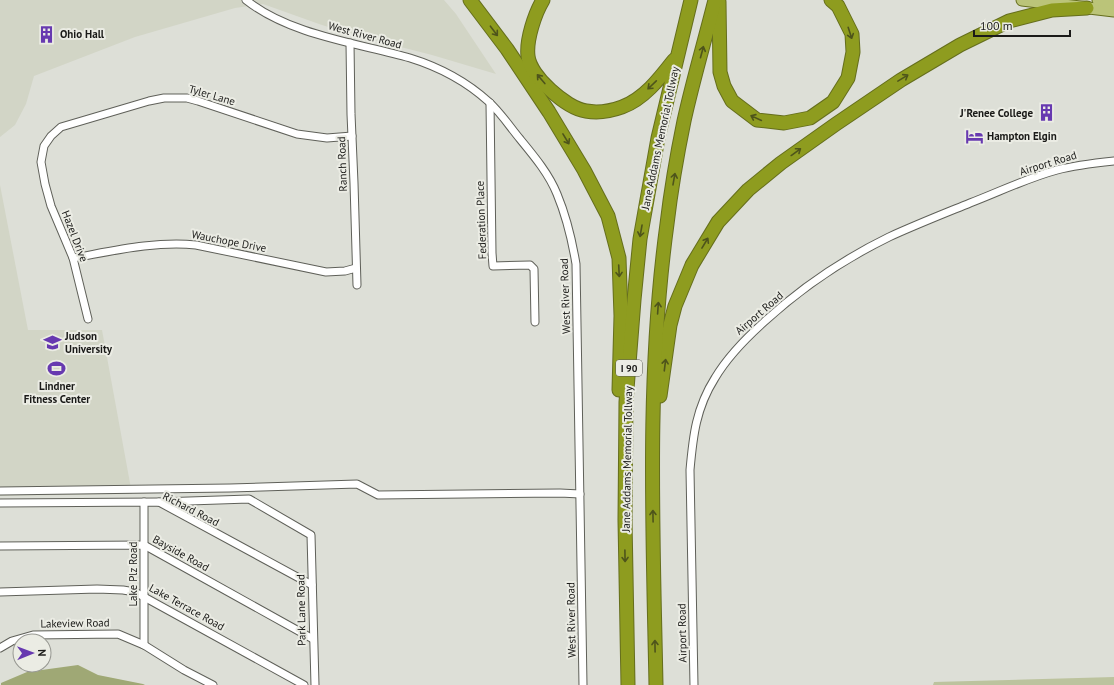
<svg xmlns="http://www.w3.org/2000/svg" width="1114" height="685" font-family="'PT Sans',sans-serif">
	<rect width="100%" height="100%" fill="#dddfd7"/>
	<!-- built -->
	<g fill="#d2d5c6">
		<path d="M0,0H444L456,14L496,74L432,55L350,34L319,24L263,4L235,8L135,37L34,76L26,104L15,125L0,137Z"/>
		<path d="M0,185L28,330H102L132,494L0,496Z"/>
	</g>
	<!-- green -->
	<path fill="#bcc39e" d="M1114,677V685H933L934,682Z"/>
	<!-- water -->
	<path fill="#9fa875" d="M78,665L98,675L143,684L145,685H1V683L27,672Z"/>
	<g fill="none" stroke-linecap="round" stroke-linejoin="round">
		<defs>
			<g id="street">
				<path d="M246,0C290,35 357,43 410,58C439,67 467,82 489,102C501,113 510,127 520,139C534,156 549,174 557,194C567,218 572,240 576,264L583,685"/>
				<path d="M350,43L351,114L354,183L357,285"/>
				<path d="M490,103L492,253L493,266L530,265L534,269L535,322"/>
				<path d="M73,258C113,251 154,241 196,245L326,272L345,271L356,268"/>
				<path d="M88,319L73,258L51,206L45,184L41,162L44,146L51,136L61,127L78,122L149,101L164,98H187L198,101L297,134L327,138L352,136"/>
				<path d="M0,491L230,488L357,484L378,495L560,493L580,494"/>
				<path d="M144,502V645"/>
				<path d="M159,502L249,499L311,535L315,685"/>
				<path d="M0,503L159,502L312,585"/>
				<path d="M0,546L144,545L313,639"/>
				<path d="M0,592L97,589L123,590L135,592L304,685"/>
				<path d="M0,648L12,641L33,635L118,634L144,645L184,670L213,685"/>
				<path d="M694,685L690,470C693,436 696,408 715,378C728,356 745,339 764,322C801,288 844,259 889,237C915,225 943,214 970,203C999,192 1027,178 1057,170C1076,165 1095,163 1114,161"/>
			</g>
			<g id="primary">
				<path d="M1022,0L1114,11"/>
				<path d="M1098,0L1114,2"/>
			</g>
			<g id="highway">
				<path d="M470,0L507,49L549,112L584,170L608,216L619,258L621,316L619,390"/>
				<path d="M543,0C535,13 526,40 528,56C530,76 566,108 586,111C597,113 611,111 622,107C644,99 660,78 674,60"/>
				<path d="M719,2L720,72L724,86L732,101L757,120L784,123L810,118L833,102L848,78L853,52L852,34L838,6L831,0"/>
				<path d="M660,396L670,325L675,306L692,265L718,222L748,190L781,163L836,124L901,80L960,45L1009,21L1052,10L1087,8"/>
				<path d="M628,685L625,520L626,402L634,300L640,239L658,138L691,0"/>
				<path d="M656,685C653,531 646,377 667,224C671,190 677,155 684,121C693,80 705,40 715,0"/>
			</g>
		</defs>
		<!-- street casing -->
		<use href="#street" stroke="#5f6059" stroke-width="9"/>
		<!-- primary casing -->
		<use href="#primary" stroke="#656e1d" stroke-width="13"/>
		<!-- highway casing -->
		<use href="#highway" stroke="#656e1d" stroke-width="15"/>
		<!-- street -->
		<use href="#street" stroke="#fff" stroke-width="7"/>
		<!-- primary -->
		<use href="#primary" stroke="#bbc479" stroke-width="11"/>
		<!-- highway -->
		<use href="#highway" stroke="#8e9c1f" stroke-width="13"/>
	</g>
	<!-- one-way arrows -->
	<defs><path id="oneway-shaft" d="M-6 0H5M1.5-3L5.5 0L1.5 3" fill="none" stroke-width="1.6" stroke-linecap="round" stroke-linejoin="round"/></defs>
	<g stroke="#4e541b">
		<use href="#oneway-shaft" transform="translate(494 31) rotate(53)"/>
		<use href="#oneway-shaft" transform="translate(850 33) rotate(72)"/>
		<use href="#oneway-shaft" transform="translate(702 52) rotate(-75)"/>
		<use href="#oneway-shaft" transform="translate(903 78) rotate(-31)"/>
		<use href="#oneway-shaft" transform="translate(541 79) rotate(-130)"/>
		<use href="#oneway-shaft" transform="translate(652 85) rotate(136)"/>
		<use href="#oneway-shaft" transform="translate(756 118) rotate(-155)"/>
		<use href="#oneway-shaft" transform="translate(566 139) rotate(59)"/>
		<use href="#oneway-shaft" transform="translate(796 152) rotate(-36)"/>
		<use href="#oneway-shaft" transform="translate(674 179) rotate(-80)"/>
		<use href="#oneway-shaft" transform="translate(641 231) rotate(100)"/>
		<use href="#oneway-shaft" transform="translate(705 243) rotate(-59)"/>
		<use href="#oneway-shaft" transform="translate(619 271) rotate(87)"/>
		<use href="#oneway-shaft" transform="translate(658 308) rotate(-86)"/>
		<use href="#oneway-shaft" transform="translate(665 365) rotate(-83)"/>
		<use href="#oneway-shaft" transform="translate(653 516) rotate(-91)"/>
		<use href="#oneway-shaft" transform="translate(625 556) rotate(89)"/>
		<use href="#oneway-shaft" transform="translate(655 646) rotate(-91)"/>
	</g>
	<!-- icons -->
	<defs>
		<symbol id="building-bare" viewBox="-9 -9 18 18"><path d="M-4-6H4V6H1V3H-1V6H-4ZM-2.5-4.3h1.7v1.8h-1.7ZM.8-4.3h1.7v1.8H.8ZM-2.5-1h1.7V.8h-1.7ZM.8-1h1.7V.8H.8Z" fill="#6739b0" stroke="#ebece4" stroke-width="2.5" paint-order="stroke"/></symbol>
		<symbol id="hotel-bare" viewBox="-9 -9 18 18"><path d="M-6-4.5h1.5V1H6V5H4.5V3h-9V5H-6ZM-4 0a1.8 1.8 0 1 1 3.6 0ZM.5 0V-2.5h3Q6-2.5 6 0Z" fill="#6739b0" stroke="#ebece4" stroke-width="2.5" paint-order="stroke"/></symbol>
		<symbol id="university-bare" viewBox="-9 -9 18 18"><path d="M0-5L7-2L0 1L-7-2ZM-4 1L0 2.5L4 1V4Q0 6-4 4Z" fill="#6739b0" stroke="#ebece4" stroke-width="2.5" paint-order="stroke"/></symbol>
		<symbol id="stadium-bare" viewBox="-9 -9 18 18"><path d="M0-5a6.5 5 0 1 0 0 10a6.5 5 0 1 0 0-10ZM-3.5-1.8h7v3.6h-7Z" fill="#6739b0" stroke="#ebece4" stroke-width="2.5" paint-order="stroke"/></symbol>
	</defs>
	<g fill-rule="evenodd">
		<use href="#building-bare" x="34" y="22" width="25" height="25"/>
		<use href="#building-bare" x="1034" y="100" width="25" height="25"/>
		<use href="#hotel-bare" x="962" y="124" width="25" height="25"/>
		<use href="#university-bare" x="40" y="330" width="25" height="25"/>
		<use href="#stadium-bare" x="44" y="356" width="25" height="25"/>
	</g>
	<g text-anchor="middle" stroke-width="4" stroke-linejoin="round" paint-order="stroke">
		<!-- shield labels -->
		<rect fill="#ebece4" stroke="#595955" stroke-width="1" x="616" y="360" width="26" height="16" rx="3"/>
		<g font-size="10" font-weight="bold" fill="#1a1a18">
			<text x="629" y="372">I 90</text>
		</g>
		<!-- poi labels -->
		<g font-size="11" font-weight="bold" fill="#1a1a18" stroke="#ebece4" text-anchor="start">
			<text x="60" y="38">Ohio Hall</text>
			<text x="1033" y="117" text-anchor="end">J'Renee College</text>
			<text x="987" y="140">Hampton Elgin</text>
			<text x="65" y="340">Judson<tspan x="65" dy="13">University</tspan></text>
			<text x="57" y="390" text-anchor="middle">Lindner<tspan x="57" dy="13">Fitness Center</tspan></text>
		</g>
		<!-- street labels -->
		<g font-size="11" fill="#1a1a18" stroke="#ebece4">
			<text transform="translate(365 35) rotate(15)" y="4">West River Road</text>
			<text transform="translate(212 95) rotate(16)" y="4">Tyler Lane</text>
			<text transform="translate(660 138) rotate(-78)" y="4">Jane Addams Memorial Tollway</text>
			<text transform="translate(1048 163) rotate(-17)" y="4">Airport Road</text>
			<text transform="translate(342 164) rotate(-92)" y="4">Ranch Road</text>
			<text transform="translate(481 220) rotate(-92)" y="4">Federation Place</text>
			<text transform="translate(75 236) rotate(69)" y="4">Hazel Drive</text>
			<text transform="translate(229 241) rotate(11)" y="4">Wauchope Drive</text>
			<text transform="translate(565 296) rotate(-92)" y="4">West River Road</text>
			<text transform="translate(759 313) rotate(-41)" y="4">Airport Road</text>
			<text transform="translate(627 459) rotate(-89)" y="4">Jane Addams Memorial Tollway</text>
			<text transform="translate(191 509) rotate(27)" y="4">Richard Road</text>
			<text transform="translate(181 553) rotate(29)" y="4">Bayside Road</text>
			<text transform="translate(133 574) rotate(-90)" y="4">Lake Plz Road</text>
			<text transform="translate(187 607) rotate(29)" y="4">Lake Terrace Road</text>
			<text transform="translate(301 610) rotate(-91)" y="4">Park Lane Road</text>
			<text transform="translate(571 620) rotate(-91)" y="4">West River Road</text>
			<text transform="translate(75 623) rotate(-1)" y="4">Lakeview Road</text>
			<text transform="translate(682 633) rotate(-91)" y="4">Airport Road</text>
		</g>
	</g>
	<!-- north arrow -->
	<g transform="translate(32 653) rotate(89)"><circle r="19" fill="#ebece4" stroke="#979892"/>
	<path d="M0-3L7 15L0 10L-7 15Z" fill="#6739b0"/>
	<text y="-6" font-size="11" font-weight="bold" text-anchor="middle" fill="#1a1a18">N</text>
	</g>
	<!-- scale -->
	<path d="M974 30v6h96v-6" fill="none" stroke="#1a1a18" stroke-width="2"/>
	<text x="980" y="30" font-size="12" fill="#1a1a18" stroke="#ebece4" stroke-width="3" paint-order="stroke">100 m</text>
</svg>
